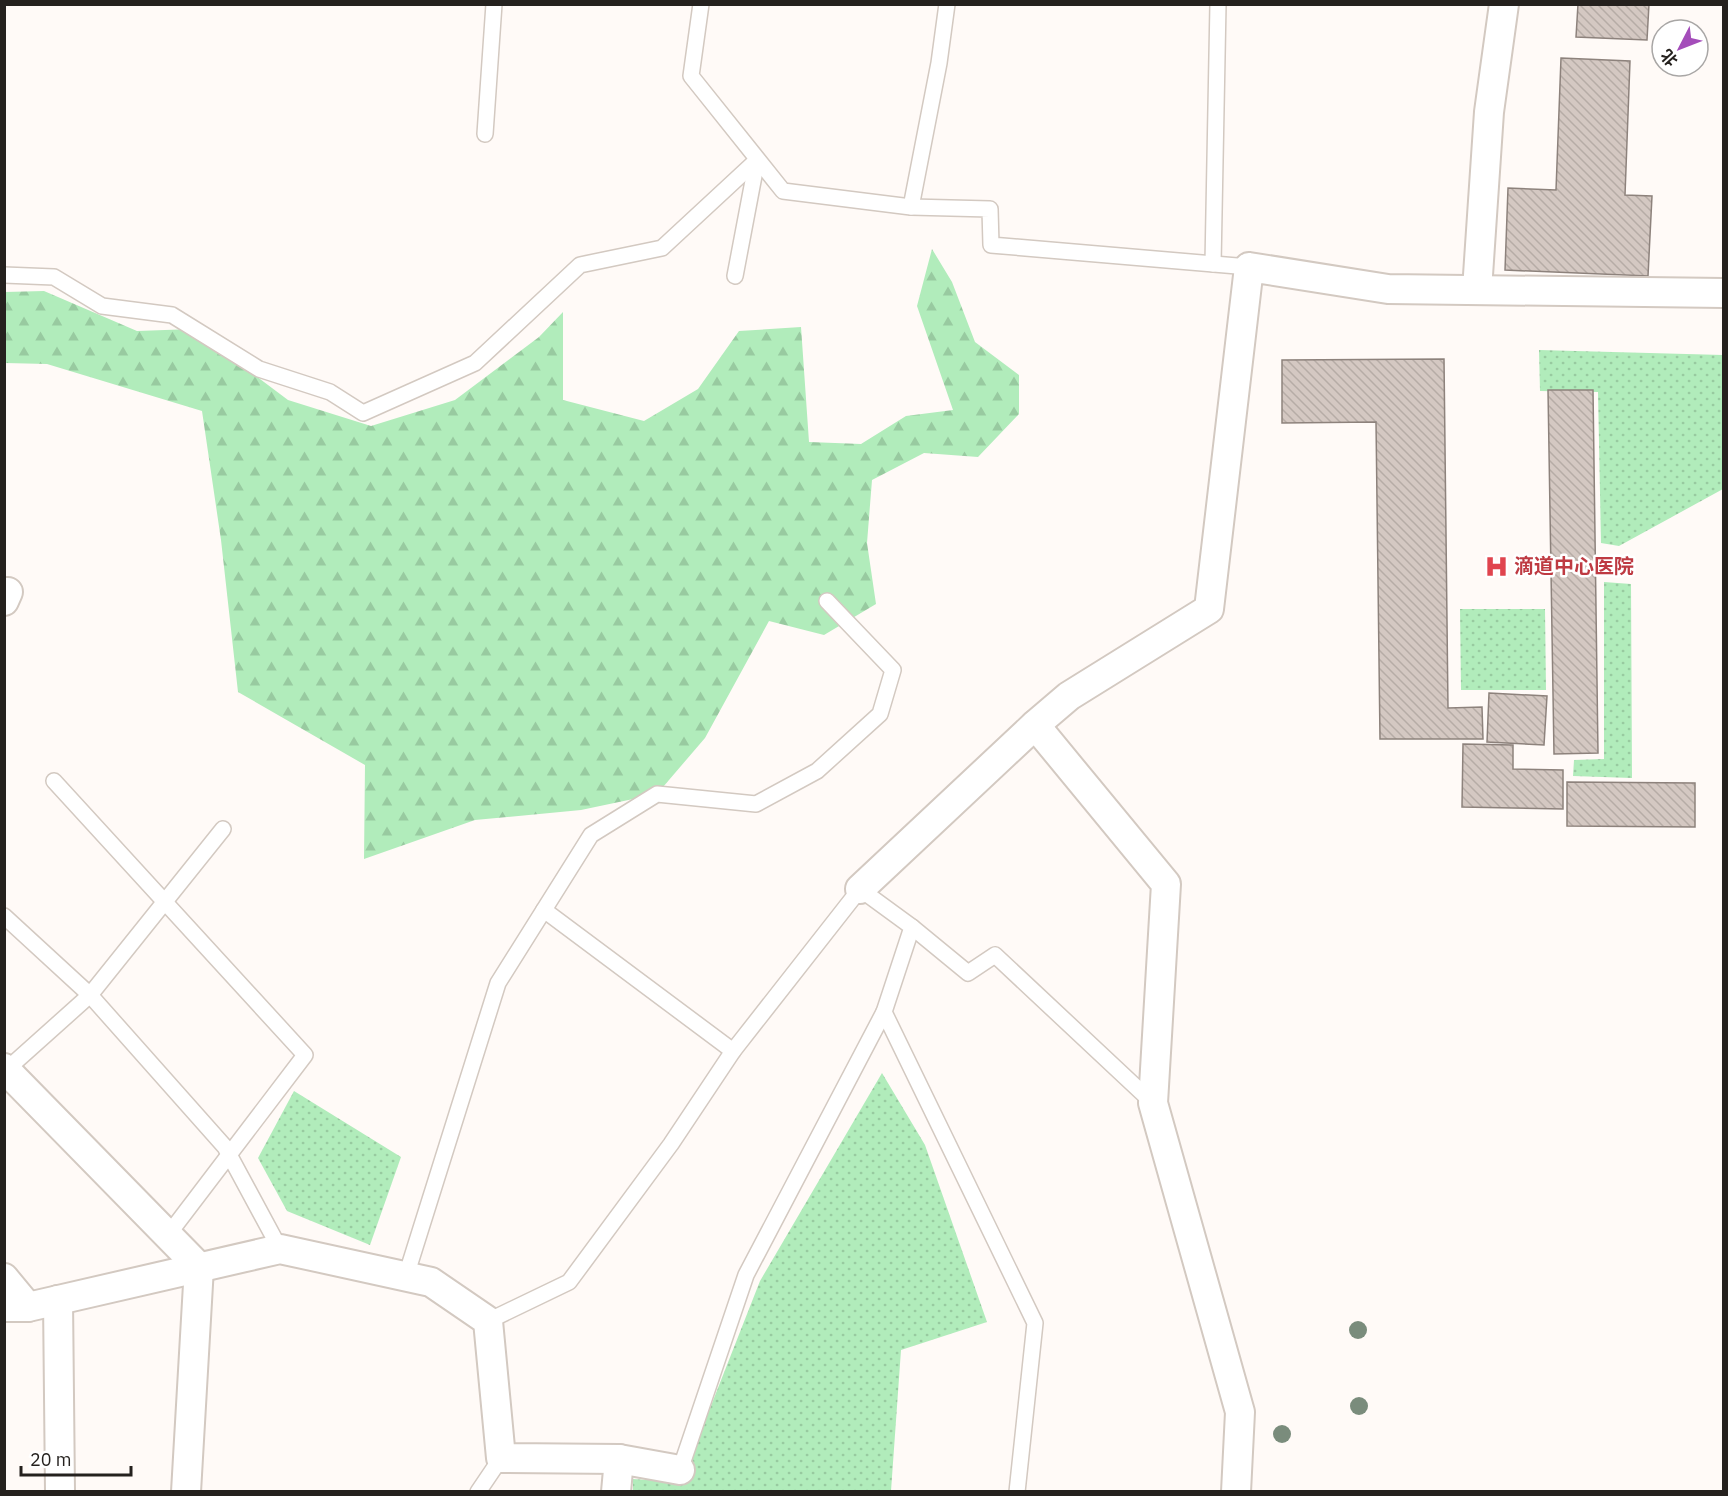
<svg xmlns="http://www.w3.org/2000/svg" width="1728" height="1496" font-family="'IBM Plex Sans','Noto Sans SC',sans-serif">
	<defs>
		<pattern id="grass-dots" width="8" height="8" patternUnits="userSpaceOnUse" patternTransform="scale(1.5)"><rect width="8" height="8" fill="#b1ecbb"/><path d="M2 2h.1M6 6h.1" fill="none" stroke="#98caa0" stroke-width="1.8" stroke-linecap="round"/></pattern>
		<pattern id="forest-firs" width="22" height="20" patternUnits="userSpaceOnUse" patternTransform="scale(1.5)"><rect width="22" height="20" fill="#b1ecbb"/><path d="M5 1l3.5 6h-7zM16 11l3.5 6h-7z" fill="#98caa0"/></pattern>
		<pattern id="building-back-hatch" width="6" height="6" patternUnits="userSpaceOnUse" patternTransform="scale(1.5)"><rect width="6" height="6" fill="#d4c8c2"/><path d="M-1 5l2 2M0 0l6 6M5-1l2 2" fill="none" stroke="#b6aca6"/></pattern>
	</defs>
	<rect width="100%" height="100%" fill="#fffaf7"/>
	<!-- grass -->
	<g fill="url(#grass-dots)">
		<path d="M1539,350L1723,355V489L1619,546L1601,543L1598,392L1540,391Z"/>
		<path d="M1604,582L1631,584L1632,778L1573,776L1574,760L1604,759Z"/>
		<path d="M1460,609H1545L1546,690H1461Z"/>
		<path d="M882,1073L925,1145L987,1322L901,1350L891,1491L633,1492V1479L681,1482L760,1281Z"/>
		<path d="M294,1091L401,1157L370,1245L287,1211L258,1158Z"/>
	</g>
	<!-- forest -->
	<path fill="url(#forest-firs)" d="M932,249L952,282L975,342L1019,375V414L978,457L924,453L872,480L867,543L876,604L824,635L769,621L705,738L657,794L581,810L475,820L364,859L365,765L238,692L221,540L202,411L47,364L5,363V292L44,291L137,331L193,329L288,400L371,426L455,400L539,337L563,312V400L644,421L698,389L739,331L801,327L809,442L861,444L906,416L953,410L917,306Z"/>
	<!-- building -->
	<g fill="url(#building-back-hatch)" stroke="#8d827c" stroke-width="1.5">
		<path d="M1578,4H1649L1647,40L1576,37Z"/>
		<path d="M1561,58L1630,61L1625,195L1652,196L1648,276L1505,270L1508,188L1556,190Z"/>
		<path d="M1444,359L1448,708L1482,707L1483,739H1380L1376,422L1282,423V360Z"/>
		<path d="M1548,390H1593L1598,753L1554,754Z"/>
		<path d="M1489,693L1547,696L1544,745L1487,742Z"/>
		<path d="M1463,744L1513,745V769L1563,770V809L1462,807Z"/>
		<path d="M1567,782L1695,783V827L1567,826Z"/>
	</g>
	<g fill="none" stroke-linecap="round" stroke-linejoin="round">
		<defs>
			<g id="service">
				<path d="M701,4L691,76L783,191L911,207L990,209L991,245L1249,267"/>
				<path d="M485,134L494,4"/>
				<path d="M911,207L939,63L947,4"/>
				<path d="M1213,264L1218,4"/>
				<path d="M4,275L54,277L102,306L172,315L259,369L330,392L363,413L475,363L580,265L662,248L757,160"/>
				<path d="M735,276L757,160"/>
				<path d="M54,781L305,1055L168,1235"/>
				<path d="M544,910L733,1051"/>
				<path d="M4,916L90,995L225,1147L280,1249"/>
				<path d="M912,927L968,973L995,955L1153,1103"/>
				<path d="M4,1072L90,995L223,829"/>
				<path d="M406,1276L498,983L591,835L657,794L756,804L817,771L880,714L893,670L827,601"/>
				<path d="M488,1321L569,1282L671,1144L733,1051L860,889L912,927L884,1012L1035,1323L1017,1492"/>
				<path d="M680,1470L746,1275L884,1012"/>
				<path d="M478,1492L501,1458"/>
			</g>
			<g id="minor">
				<path d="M1477,290L1489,112L1504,4"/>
				<path d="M4,592H8L4,601"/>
				<path d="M1035,725L1166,884L1153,1103L1240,1412L1236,1492"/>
				<path d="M860,889L1035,725L1069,696L1209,609L1249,267L1388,289L1724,293"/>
				<path d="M4,1068L199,1267L186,1492"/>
				<path d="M4,1278L28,1307"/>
				<path d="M58,1300L60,1492"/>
				<path d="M4,1307H28L280,1249L431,1282L488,1321L501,1458L619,1459L680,1470"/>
				<path d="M616,1492L619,1459"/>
			</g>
		</defs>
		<!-- service casing -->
		<use href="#service" stroke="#d3c9c1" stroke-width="18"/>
		<!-- minor casing -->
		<use href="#minor" stroke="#d3c9c1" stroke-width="32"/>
		<!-- service -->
		<use href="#service" stroke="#fff" stroke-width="15"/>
		<!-- minor -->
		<use href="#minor" stroke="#fff" stroke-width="28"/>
	</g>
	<!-- trees -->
	<g fill="#7a8c7c">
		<circle cx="1358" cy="1330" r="9"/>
		<circle cx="1359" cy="1406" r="9"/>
		<circle cx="1282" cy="1434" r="9"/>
	</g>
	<!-- icons -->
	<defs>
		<symbol id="hospital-bare" viewBox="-9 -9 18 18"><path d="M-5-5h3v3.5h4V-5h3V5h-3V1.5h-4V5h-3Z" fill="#e0444e" stroke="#fff" stroke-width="2.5" paint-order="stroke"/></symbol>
	</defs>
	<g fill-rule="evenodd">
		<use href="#hospital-bare" x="1480" y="550" width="33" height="33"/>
	</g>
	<g text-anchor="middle" stroke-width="5" stroke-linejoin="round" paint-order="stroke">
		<!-- health labels -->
		<g font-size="20" font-weight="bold" fill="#be3a42" stroke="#fff" text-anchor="start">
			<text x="1514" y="573">滴道中心医院</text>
		</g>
	</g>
	<!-- border -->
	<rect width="1728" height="1496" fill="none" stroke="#25211e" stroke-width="12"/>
	<!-- north arrow -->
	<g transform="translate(1680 48) rotate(228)"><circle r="28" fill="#ffffff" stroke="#a8a6a5" stroke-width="1.5"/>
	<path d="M0-4.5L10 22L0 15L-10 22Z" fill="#a44dba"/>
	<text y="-9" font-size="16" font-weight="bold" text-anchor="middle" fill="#25211e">北</text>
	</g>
	<!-- scale -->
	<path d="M21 1466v9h110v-9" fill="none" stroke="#25211e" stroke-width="3"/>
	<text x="30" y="1466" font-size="18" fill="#25211e" stroke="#ffffff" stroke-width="4.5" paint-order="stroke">20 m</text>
</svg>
